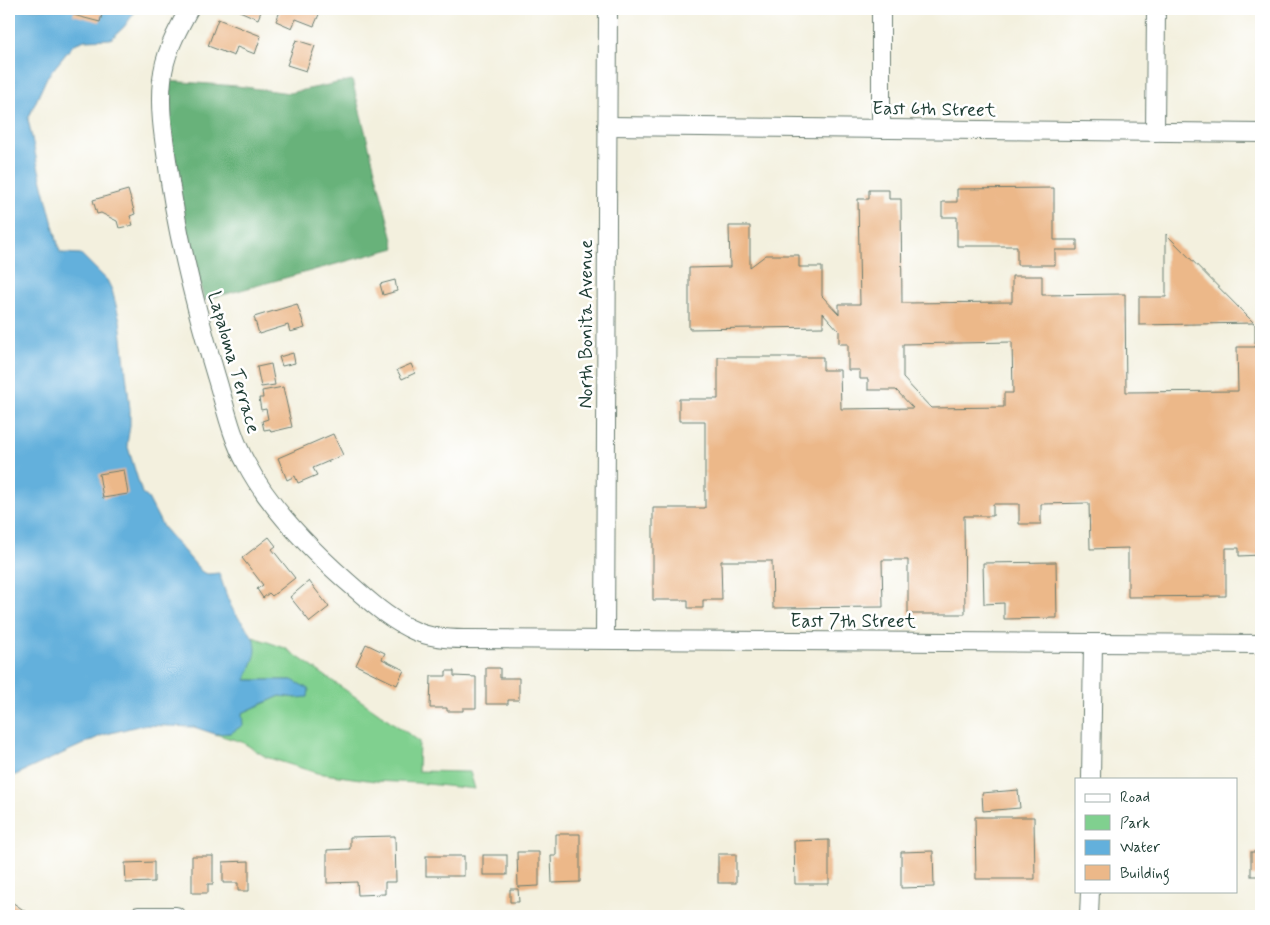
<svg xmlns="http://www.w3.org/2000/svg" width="1270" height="925" font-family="Mynerve,sans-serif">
	<rect width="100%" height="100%" fill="#fff"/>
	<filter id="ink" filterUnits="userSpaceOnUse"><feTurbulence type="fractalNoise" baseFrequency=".02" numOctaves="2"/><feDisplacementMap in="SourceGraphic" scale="10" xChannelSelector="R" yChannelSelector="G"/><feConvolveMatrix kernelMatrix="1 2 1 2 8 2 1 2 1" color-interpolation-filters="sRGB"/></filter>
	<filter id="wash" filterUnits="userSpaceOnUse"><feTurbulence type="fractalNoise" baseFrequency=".0096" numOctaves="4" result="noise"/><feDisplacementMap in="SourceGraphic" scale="20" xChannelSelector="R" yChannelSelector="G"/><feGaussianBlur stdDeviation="1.12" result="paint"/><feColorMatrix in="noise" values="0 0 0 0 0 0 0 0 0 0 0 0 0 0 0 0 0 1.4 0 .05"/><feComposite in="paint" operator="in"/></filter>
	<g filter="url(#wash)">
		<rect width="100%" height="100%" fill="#f3f0de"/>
		<!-- green -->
		<path fill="#80d08f" stroke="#508662" d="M253,637L285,648L419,741L418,771L470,772L475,789L418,783L375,781L317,773L266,757L242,742L215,734L231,733L242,713L280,696L297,698L292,680H246C251,661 258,657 253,637Z"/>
		<!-- forest -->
		<path fill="#68b27a" stroke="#447857" d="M352,80L395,248L204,300C196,268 186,236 180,203C173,163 170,122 168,81L237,86L289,93Z"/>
		<!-- water -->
		<path fill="#63b0dc" stroke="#417688" d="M9,9H137L124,27L111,39L85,40L74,44L47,77L28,119L37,162L60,252L62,253L81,254L107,280L112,290L120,320L130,409V426L127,444L142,493L148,498L163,527L202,572L208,574L219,573C223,584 226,596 231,606C238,621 256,633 256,650C256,658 248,671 246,680H292L309,689L308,697L297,698L280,696L242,713L243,725L231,733L215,734L194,727L142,725L103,735L9,778Z"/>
		<g id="blocks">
			<!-- building -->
			<g fill="#ecb889" fill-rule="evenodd">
				<path d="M75,9H97L103,11L100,22L73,15Z"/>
				<path d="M235,9H262L258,19Z"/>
				<path d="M281,9H312L320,12L314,26L296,19L292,28L276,21Z"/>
				<path d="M218,19L261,36L255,54L237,47L234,56L208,46Z"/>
				<path d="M296,40L315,46L306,71L287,65Z"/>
				<path d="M1054,188V240H1077V250H1055V265H1017V246H957V217H942V202H957V189Z"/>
				<path d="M128,190L135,214L130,216L133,225L119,228L117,221L101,213L97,214L93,200Z"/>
				<path d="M869,190H889V199H901L902,303L1012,302V276H1042V295L1125,294L1126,392L1238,391L1237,347H1255V324L1261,330V555L1239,556V548H1226V596L1128,597V548L1090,549L1089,503L1041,504V524H1019V504H993V516H964L965,614H908V560H882L883,607L773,608L772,561H721L722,600H703V608H688V600H653V508H705V421H679V399H718V357H823V370H840L841,409L913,408L896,390H868V379H860V370H848V344H839V331L823,313V327L689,329V268L730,267L729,226H750V267L766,255H799V267H822V296L839,314V304H860L858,199H869ZM1012,342L1013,393H1004V407L931,408L903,378V344Z"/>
				<path d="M1166,234L1254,323L1139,325V297H1166Z"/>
				<path d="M395,280L397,291L383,295L380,284Z"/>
				<path d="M297,304L305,328L290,332L288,325L259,334L254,317Z"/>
				<path d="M293,353L295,363L282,366L279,357Z"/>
				<path d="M271,364L275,385L261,387L257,367Z"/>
				<path d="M411,364L415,373L402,379L397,370Z"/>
				<path d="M283,387L292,427L271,432L270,429L264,430L262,421L268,419L266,409L261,410L259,398H263L262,391Z"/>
				<path d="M333,434L343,455L313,468L317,475L298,483L295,476L287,480L278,458Z"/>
				<path d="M124,470L128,494L103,498L99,474Z"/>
				<path d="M269,537L276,546L272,549L295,578L272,596L269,593L263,598L257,589L263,585L242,558Z"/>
				<path d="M1056,562L1057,618L1004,619V603L984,604L983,563Z"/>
				<path d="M309,581L329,607L310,622L290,597Z"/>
				<path d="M366,644L385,653L382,659L404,670L397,685L356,665Z"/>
				<path d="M486,668H500V678H519V700H508V704H486Z"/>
				<path d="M446,671H454V676L476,677V708H463V711H447V708H430L431,676H446Z"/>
				<path d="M1018,790L1020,808L983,811L982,793Z"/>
				<path d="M975,817H1034L1035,879H976Z"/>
				<path d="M556,834H580V882L552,883L551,856H556Z"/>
				<path d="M395,836L396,882H385V894L358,895L357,882L327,883V850L350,849V837Z"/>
				<path d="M829,840V884H795L794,841Z"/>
				<path d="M933,851L934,887L901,888V852Z"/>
				<path d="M517,852H539V886L518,887Z"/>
				<rect x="1251" y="852" width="10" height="24"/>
				<rect x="718" y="854" width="18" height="29"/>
				<rect x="483" y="855" width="24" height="20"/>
				<path d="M192,856H213V884H208V893H192Z"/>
				<rect x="426" y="856" width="38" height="20"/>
				<path d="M249,861V891H238V883H223V862Z"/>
				<path d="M154,862V882L126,883L125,863Z"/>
				<path d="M510,889H518L519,902H510Z"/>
				<path d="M9,900L32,916H9Z"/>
			</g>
		</g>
	</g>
	<g filter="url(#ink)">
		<use href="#blocks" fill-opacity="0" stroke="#697c70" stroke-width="1"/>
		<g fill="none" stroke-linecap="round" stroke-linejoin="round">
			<defs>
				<g id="minor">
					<path d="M189,9C177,31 164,54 162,80C159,106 163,134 167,160C176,233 195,306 216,376C225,405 231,436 246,463C271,511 318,557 359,592C376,607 394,622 415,631C431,638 447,639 464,639L1261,644"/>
					<path d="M607,126L1261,133"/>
					<path d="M881,129V9"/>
					<path d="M1155,132L1156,9"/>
					<path d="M605,639L608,9"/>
					<path d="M1091,779L1093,643"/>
					<path d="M138,916H176"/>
					<path d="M1089,916L1090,891"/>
				</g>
			</defs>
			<!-- minor casing -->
			<use href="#minor" stroke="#697c70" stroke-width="20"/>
			<!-- minor -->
			<use href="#minor" stroke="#fff" stroke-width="18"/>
		</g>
	</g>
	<g text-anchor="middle" stroke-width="5" stroke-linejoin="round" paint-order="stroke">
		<!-- street labels -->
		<g font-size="19" fill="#1f3d34" stroke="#fff">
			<text transform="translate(934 108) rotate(1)" y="7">East 6th Street</text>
			<text transform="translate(585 324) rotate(-90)" y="7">North Bonita Avenue</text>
			<text transform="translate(235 362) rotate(74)" y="7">Lapaloma Terrace</text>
			<text x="853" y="627">East 7th Street</text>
		</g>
	</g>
	<!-- margin -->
	<rect width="1270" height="925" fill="none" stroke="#fff" stroke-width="30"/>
	<!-- legend -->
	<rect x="1075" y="778" width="162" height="115" fill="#ffffff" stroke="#a5b1ae"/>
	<rect x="1085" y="794" width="25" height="8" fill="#ffffff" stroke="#a5b1ae"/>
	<text x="1120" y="802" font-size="15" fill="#1f3d34">Road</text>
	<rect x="1085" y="815" width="25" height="15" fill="#80d08f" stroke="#a5b1ae"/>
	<text x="1120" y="828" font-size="15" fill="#1f3d34">Park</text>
	<rect x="1085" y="840" width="25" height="15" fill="#63b0dc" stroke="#a5b1ae"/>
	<text x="1120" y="852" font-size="15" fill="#1f3d34">Water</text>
	<rect x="1085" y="865" width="25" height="15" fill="#ecb889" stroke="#a5b1ae"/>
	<text x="1120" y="878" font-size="15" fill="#1f3d34">Building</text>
</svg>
